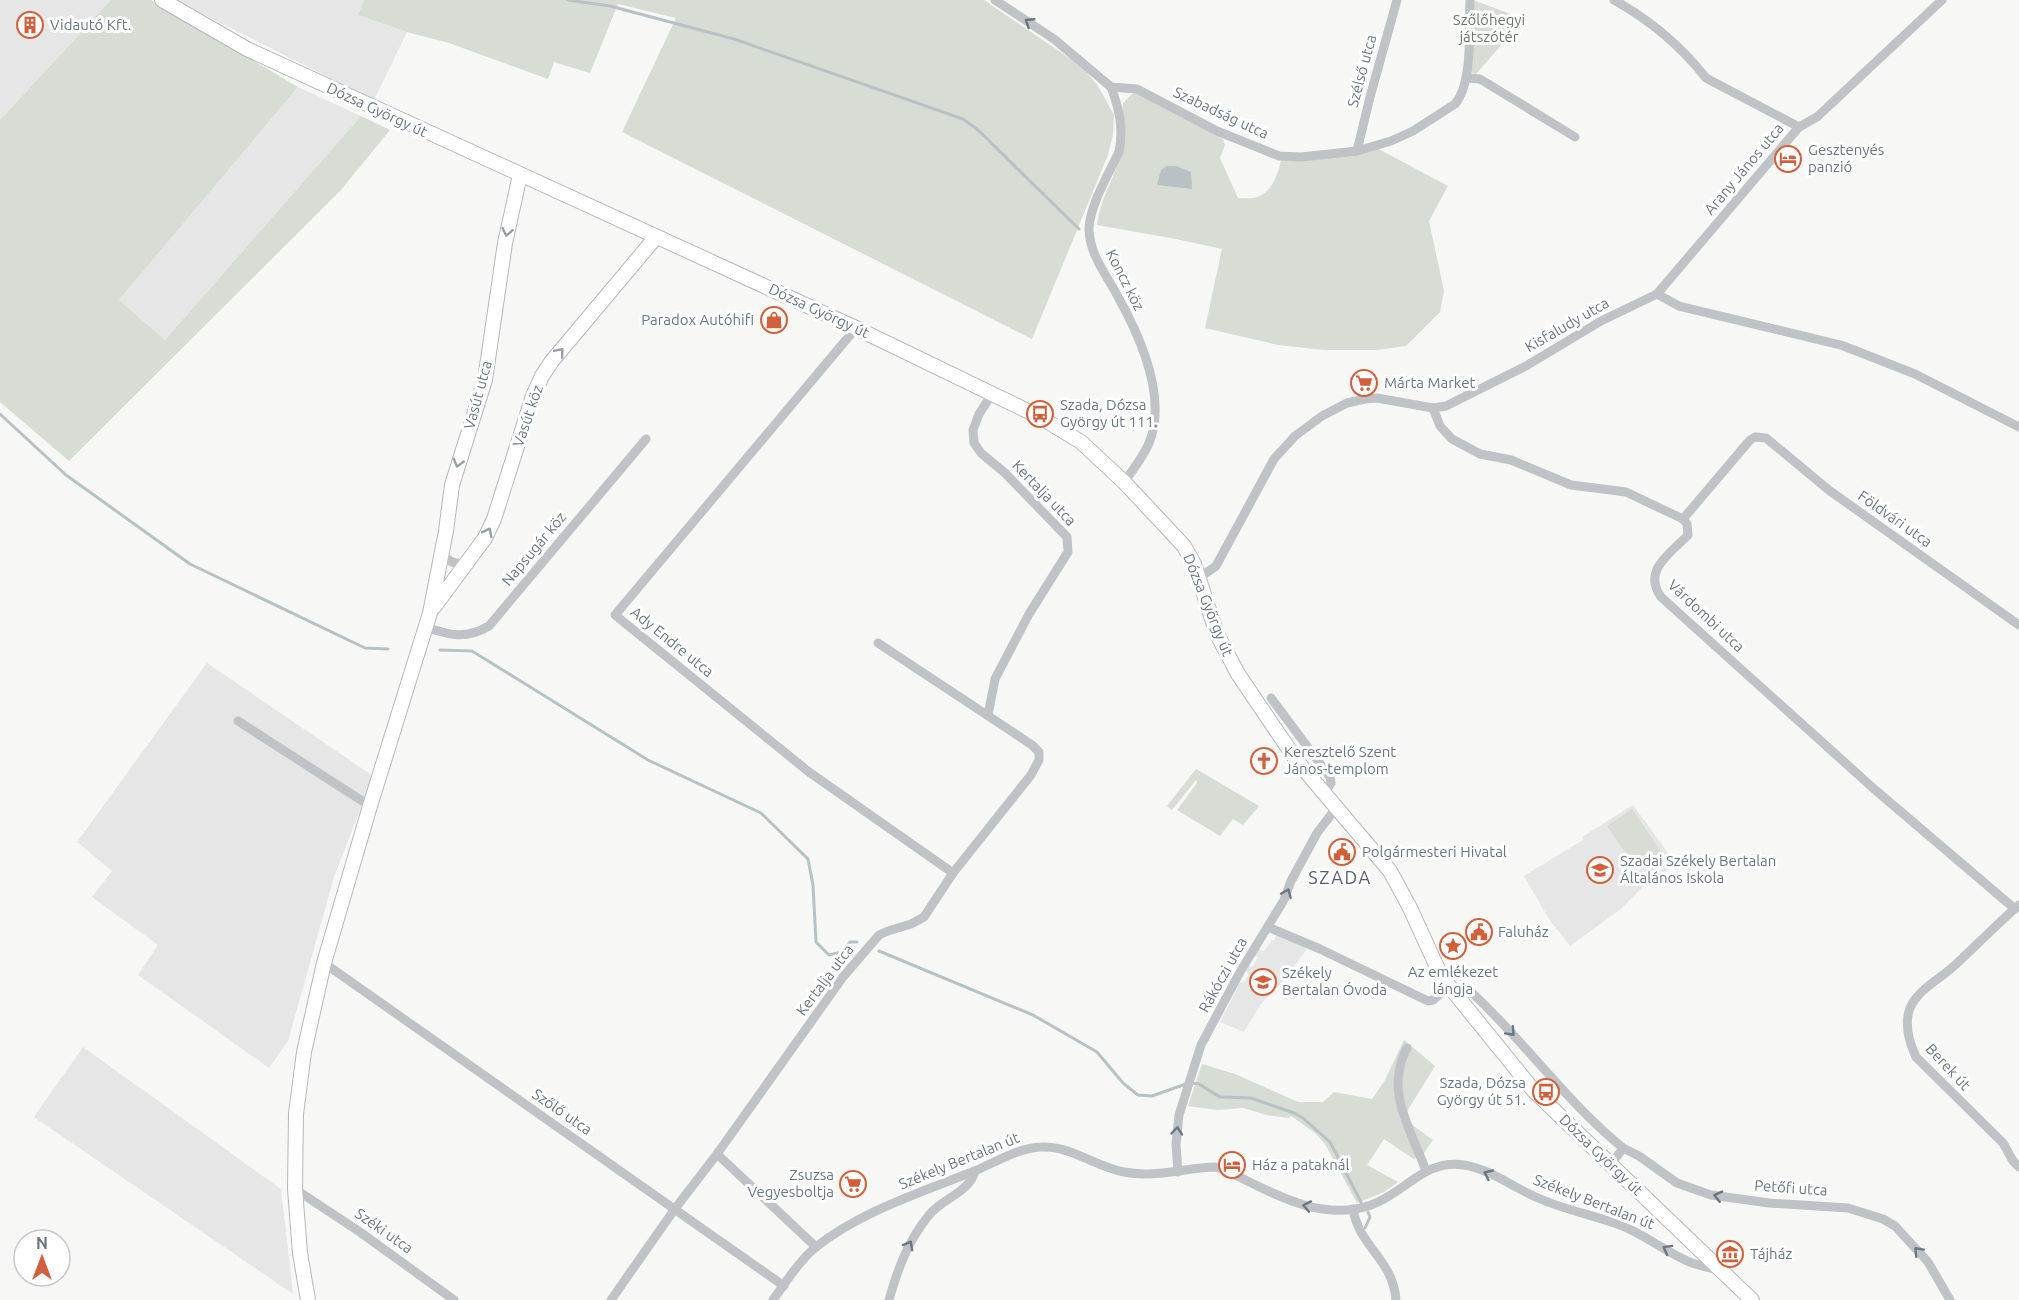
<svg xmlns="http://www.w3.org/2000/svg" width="2019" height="1300" font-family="Ubuntu,sans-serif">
	<rect width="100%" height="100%" fill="#f7f7f5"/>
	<!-- built -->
	<g fill="#e5e6e5">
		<path d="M0,0H111L0,120Z"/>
		<path d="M175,0H364L358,15L407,32L374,100Z"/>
		<path d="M298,87L361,116L165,340L119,300Z"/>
		<path d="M207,663L373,776L334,877L288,1041L269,1068L138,975L158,945L92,897L112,871L77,842Z"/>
		<path d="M1633,805L1676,864L1642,888L1621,909L1570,946L1549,919L1524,876L1583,840L1582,837Z"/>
		<path d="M1277,934L1307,949L1283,981L1260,1005L1244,1032L1220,1022L1237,989L1235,987L1239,981L1243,983L1249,974L1245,970L1248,965L1252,967L1258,957L1254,955L1258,948L1264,951L1272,940L1274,941Z"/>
		<path d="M83,1047L281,1189L293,1294L34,1117Z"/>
	</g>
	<!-- green -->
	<g fill="#d7dcd4">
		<path d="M111,0H151L298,87L119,300L165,340L361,116L390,130L341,190L69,461L0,402V120Z"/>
		<path d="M364,0H984L1081,66L1098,86L1114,115L1113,135L1108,155L1032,339L622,132L676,18L618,4L590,73L554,62L548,79L449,43L407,32L358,15Z"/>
		<path d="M1473,0L1524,19L1476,74L1468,72Z"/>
		<path d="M1133,93H1139L1223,139L1225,145L1220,158L1238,198C1243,198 1252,199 1257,197C1274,191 1278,172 1282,157C1317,162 1338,159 1371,145L1448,186L1429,221L1444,291L1440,312L1406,346L1377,350H1324L1278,345L1205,328L1222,249L1176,239L1097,225C1101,195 1117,174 1124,145C1128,131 1121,117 1123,103Z"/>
		<path d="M1196,769L1259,806L1243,825L1233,819L1220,836L1177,810L1197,783L1196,780L1172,810L1167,806Z"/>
		<path d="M1632,809L1661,852L1637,869L1607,826Z"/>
		<path d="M1404,1040L1435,1066L1406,1113L1407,1121L1433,1140L1424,1153L1414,1159L1384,1139L1367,1165L1398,1182L1384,1192L1357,1203L1325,1144L1315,1133L1291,1116L1289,1118L1267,1115L1243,1108L1218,1110L1188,1106L1202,1064L1235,1074L1298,1102H1323L1334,1092L1372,1099L1385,1080Z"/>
	</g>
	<!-- water -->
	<path fill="#b8c2c5" d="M1167,166H1176L1191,172L1192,189L1157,185L1161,170Z"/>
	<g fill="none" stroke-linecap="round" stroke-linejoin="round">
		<!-- stream -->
		<g stroke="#b8c2c5" stroke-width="3">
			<path d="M568,0L610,6L734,39L963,119L978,130L1079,229"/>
			<path d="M0,414L66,475L190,564L365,648L388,649"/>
			<path d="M440,650L472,651L648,760L761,813L808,859L813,885L816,942L829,955L842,952L850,942H857"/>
			<path d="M879,951L1033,1015L1097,1052L1123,1083L1138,1095L1152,1096L1186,1084"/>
			<path d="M1192,1083L1199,1084L1220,1097L1251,1098L1294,1113L1303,1118L1330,1142L1361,1202"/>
			<path d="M1365,1228L1370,1217L1368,1212"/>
		</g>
		<defs>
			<g id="secondary">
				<path d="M162,0L247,49L856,328L1040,417L1081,442L1124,482L1184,546L1194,564L1217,634L1238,674L1297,761L1390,871L1410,908L1437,967L1449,986L1534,1091L1752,1300"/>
				<path d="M434,607L485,538L494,519L533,396L542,376L552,361L656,237"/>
				<path d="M308,1300L300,1253L295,1189L296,1114L304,1052L324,963L370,806L430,613L446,531L452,485L485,380L505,243L520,175"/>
			</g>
		</defs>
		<!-- secondary casing -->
		<use href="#secondary" stroke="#b4b8bc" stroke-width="16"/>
		<!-- street -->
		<g stroke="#bfc3c6" stroke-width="9">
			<path d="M995,0L1054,39L1111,87L1137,89L1217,131L1279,156L1301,157L1357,151L1391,141L1413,131L1455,104C1473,83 1469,28 1470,0"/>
			<path d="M1614,0C1650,20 1681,46 1706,78L1799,127"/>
			<path d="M1466,78L1480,79L1575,137"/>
			<path d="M1111,87C1119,108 1124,129 1119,152C1109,173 1090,205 1089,228C1089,254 1106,274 1117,295C1140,336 1168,397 1149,443C1143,457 1133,470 1124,482"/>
			<path d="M1357,151L1370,97L1397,0"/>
			<path d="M1657,294L1679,306L1841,345L1915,374L2019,427"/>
			<path d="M856,328L615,615L809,772L953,873"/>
			<path d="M1433,408L1440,426L1452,439L1480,454L1511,460L1571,485L1626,492L1683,519L1687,524L1688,535C1670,554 1642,570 1661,597L1873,788L2015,909"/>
			<path d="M1683,519L1750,440L1755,437L1766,438L1830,491L2019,625"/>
			<path d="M442,555L452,562L465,565"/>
			<path d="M1199,578L1216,566L1274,459L1295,436L1322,416L1347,403L1365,399L1377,398L1433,408L1446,406L1526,366L1601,321L1657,294L1799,127L1817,117L1942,0"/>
			<path d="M425,627C450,635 465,640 489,626L646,439"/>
			<path d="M1271,698L1330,777L1331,783L1324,794"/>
			<path d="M988,715L995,679L1029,614L1068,552L1067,537L1005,473L981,453L974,443L973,430L979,414L992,394"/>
			<path d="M238,721L370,806"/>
			<path d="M2019,905C1996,925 1976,946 1954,966C1940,979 1918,989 1910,1008C1904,1024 1909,1042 1916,1057L2003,1143L2013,1161L2019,1167"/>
			<path d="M1268,927L1320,949L1428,1001L1433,1000L1449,986"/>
			<path d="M324,963L784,1286"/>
			<path d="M1460,999L1470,991C1524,1040 1566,1102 1623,1148"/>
			<path d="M1407,1048C1384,1092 1411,1129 1426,1171"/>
			<path d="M717,1154L816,1247"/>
			<path d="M1611,1165L1623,1148L1639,1156L1677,1183L1711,1195L1769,1203L1848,1208L1883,1219L1895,1226L1928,1262L1950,1300"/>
			<path d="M1178,1172L1176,1144L1179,1115L1201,1045L1240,972L1284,900L1291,881L1317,833L1337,807"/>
			<path d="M295,1189L360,1232L454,1300"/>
			<path d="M1353,1209C1359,1247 1393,1259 1396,1300"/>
			<path d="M611,1300L674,1210L717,1154L843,977L879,935L888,931L911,924L924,917L953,873L1031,775L1039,760V752L1032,745L878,643"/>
			<path d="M773,1300C786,1282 799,1261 816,1247C861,1211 925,1191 977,1170C997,1161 1019,1148 1041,1147C1069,1145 1096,1167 1124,1172C1155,1178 1184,1168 1215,1167L1225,1170C1270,1191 1318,1223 1371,1205C1404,1194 1425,1158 1464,1165C1490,1169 1514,1188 1538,1198C1565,1210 1593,1215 1620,1225C1646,1235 1667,1253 1692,1263C1701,1266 1710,1268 1719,1270"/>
			<path d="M889,1300C898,1268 908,1241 929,1215C943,1198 969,1193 975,1171"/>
		</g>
		<!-- secondary -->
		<use href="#secondary" stroke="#fff" stroke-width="14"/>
	</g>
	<!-- one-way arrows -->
	<defs><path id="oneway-chevron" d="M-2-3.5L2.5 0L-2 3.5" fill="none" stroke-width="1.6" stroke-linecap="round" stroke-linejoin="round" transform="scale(1.5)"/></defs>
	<g stroke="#6a7782">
		<use href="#oneway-chevron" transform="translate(1029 22) rotate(-147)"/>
		<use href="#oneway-chevron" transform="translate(1287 893) rotate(-67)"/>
		<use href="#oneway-chevron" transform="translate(1511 1032) rotate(47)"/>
		<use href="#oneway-chevron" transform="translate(1177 1131) rotate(-85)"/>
		<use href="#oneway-chevron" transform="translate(1488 1174) rotate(-155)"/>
		<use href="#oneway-chevron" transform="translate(1718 1196) rotate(-167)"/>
		<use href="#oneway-chevron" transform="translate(1307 1206) rotate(-169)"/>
		<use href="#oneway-chevron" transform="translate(909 1245) rotate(-61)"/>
		<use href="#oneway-chevron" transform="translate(1667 1249) rotate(-151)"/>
		<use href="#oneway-chevron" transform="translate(1918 1251) rotate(-133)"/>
	</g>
	<g stroke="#97a0a8">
		<use href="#oneway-chevron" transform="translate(507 232) rotate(102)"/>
		<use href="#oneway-chevron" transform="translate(560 352) rotate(-50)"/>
		<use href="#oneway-chevron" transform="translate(458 463) rotate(105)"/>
		<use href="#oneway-chevron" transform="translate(488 532) rotate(-63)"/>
	</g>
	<!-- icons -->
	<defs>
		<symbol id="building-ring" viewBox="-11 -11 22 22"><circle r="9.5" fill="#fff" stroke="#d05f3c" stroke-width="1.5"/><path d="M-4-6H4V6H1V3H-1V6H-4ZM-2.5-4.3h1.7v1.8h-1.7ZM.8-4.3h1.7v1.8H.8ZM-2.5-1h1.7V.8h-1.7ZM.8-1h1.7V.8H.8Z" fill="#d05f3c"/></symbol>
		<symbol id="hotel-ring" viewBox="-11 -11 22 22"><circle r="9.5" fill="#fff" stroke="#d05f3c" stroke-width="1.5"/><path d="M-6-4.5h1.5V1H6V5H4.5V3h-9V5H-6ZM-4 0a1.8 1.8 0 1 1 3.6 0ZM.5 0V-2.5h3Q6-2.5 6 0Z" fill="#d05f3c"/></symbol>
		<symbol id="shop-ring" viewBox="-11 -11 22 22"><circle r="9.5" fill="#fff" stroke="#d05f3c" stroke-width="1.5"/><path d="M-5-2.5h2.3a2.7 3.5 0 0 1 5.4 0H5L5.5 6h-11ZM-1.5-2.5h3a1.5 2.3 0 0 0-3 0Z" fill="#d05f3c"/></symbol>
		<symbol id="supermarket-ring" viewBox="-11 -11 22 22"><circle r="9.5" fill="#fff" stroke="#d05f3c" stroke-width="1.5"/><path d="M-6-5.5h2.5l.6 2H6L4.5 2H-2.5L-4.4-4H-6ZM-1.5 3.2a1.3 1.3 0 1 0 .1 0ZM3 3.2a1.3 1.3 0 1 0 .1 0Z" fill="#d05f3c"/></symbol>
		<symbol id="bus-ring" viewBox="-11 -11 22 22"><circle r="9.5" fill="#fff" stroke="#d05f3c" stroke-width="1.5"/><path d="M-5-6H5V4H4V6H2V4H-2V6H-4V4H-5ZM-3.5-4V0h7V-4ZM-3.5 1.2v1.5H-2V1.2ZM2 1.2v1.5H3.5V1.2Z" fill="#d05f3c"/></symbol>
		<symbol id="church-ring" viewBox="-11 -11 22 22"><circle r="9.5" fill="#fff" stroke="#d05f3c" stroke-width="1.5"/><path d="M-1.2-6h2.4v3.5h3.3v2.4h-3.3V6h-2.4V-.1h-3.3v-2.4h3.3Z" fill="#d05f3c"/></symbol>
		<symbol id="civic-ring" viewBox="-11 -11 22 22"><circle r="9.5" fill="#fff" stroke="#d05f3c" stroke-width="1.5"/><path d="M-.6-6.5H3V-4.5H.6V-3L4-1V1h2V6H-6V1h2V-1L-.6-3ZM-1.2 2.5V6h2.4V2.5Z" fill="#d05f3c"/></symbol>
		<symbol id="school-ring" viewBox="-11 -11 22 22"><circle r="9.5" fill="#fff" stroke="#d05f3c" stroke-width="1.5"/><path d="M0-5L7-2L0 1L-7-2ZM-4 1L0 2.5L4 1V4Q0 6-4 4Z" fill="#d05f3c"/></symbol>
		<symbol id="sight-ring" viewBox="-11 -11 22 22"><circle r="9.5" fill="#fff" stroke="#d05f3c" stroke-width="1.5"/><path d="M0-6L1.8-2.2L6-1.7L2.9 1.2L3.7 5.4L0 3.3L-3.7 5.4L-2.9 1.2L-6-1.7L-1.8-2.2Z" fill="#d05f3c"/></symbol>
		<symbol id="museum-ring" viewBox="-11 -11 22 22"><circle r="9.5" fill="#fff" stroke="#d05f3c" stroke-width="1.5"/><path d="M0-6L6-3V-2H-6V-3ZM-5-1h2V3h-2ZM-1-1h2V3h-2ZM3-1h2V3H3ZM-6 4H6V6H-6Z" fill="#d05f3c"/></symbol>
	</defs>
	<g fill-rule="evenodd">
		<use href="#building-ring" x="15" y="10" width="30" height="30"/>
		<use href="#hotel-ring" x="1773" y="144" width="30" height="30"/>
		<use href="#shop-ring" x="759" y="305" width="30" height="30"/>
		<use href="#supermarket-ring" x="1349" y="368" width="30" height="30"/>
		<use href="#bus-ring" x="1025" y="399" width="30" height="30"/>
		<use href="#church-ring" x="1249" y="746" width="30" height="30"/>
		<use href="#civic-ring" x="1327" y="837" width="30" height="30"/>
		<use href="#school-ring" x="1585" y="855" width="30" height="30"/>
		<use href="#civic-ring" x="1464" y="917" width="30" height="30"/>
		<use href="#sight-ring" x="1438" y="931" width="30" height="30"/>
		<use href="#school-ring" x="1248" y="967" width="30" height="30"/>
		<use href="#bus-ring" x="1531" y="1077" width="30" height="30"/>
		<use href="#hotel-ring" x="1217" y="1150" width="30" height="30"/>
		<use href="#supermarket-ring" x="838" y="1169" width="30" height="30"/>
		<use href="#museum-ring" x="1715" y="1239" width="30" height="30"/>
	</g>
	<g text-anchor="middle" stroke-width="6" stroke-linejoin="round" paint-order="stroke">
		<!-- park labels -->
		<g font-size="15" fill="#6b7a68" stroke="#fff">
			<text x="1489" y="25">Szőlőhegyi<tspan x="1489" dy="17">játszótér</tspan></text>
		</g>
		<!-- poi labels -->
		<g font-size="15" fill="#6a7782" stroke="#fff" text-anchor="start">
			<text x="50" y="30">Vidautó Kft.</text>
			<text x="1808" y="155">Gesztenyés<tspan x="1808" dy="17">panzió</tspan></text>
			<text x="754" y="325" text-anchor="end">Paradox Autóhifi</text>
			<text x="1384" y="388">Márta Market</text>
			<text x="1060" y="410">Szada, Dózsa<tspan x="1060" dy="17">György út 111.</tspan></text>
			<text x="1284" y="757">Keresztelő Szent<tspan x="1284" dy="17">János-templom</tspan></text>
			<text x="1362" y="857">Polgármesteri Hivatal</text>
			<text x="1620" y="866">Szadai Székely Bertalan<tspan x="1620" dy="17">Általános Iskola</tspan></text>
			<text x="1498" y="937">Faluház</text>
			<text x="1453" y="977" text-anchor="middle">Az emlékezet<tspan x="1453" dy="17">lángja</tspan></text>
			<text x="1282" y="978">Székely<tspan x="1282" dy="17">Bertalan Óvoda</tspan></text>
			<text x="1526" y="1088" text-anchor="end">Szada, Dózsa<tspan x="1526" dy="17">György út 51.</tspan></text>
			<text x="1252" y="1170">Ház a pataknál</text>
			<text x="834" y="1180" text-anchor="end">Zsuzsa<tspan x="834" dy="17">Vegyesboltja</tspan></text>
			<text x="1750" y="1259">Tájház</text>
		</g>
		<!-- street labels -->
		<g font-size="15" fill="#6a7782" stroke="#fff">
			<text transform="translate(1362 71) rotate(-75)" y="5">Szélső utca</text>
			<text transform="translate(377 110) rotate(25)" y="5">Dózsa György út</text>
			<text transform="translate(1221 113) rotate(25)" y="5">Szabadság utca</text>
			<text transform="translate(1744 169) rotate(-50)" y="5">Arany János utca</text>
			<text transform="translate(1125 280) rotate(63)" y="5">Koncz köz</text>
			<text transform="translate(819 311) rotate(25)" y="5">Dózsa György út</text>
			<text transform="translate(1567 325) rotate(-30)" y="5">Kisfaludy utca</text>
			<text transform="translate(478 395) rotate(-75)" y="5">Vasút utca</text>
			<text transform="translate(528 416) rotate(-71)" y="5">Vasút köz</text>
			<text transform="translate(1044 493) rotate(46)" y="5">Kertalja utca</text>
			<text transform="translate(1895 519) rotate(35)" y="5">Földvári utca</text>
			<text transform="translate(534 549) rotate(-50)" y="5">Napsugár köz</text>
			<text transform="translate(1208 605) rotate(68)" y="5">Dózsa György út</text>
			<text transform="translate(1706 616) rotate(43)" y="5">Várdombi utca</text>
			<text transform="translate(672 642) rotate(39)" y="5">Ady Endre utca</text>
			<text transform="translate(1223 975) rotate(-61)" y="5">Rákóczi utca</text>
			<text transform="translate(825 980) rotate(-53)" y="5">Kertalja utca</text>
			<text transform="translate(1948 1067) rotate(47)" y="5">Berek út</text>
			<text transform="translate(562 1112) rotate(35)" y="5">Szőlő utca</text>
			<text transform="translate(1601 1155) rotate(44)" y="5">Dózsa György út</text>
			<text transform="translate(959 1161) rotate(-22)" y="5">Székely Bertalan út</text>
			<text transform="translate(1791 1188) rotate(4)" y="5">Petőfi utca</text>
			<text transform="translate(1594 1202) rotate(21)" y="5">Székely Bertalan út</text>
			<text transform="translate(384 1231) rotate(35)" y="5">Széki utca</text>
		</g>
		<!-- quarter labels -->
		<g font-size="18" letter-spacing="1.5" fill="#576068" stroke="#fff">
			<text x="1340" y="884">SZADA</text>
		</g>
	</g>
	<!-- north arrow -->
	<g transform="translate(42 1258)"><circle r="28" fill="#ffffff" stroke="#c3c9cd" stroke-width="1.5"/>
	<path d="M0-4.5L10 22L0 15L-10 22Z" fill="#d05f3c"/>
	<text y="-9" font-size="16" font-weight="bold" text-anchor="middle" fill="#6a7782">N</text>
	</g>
</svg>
